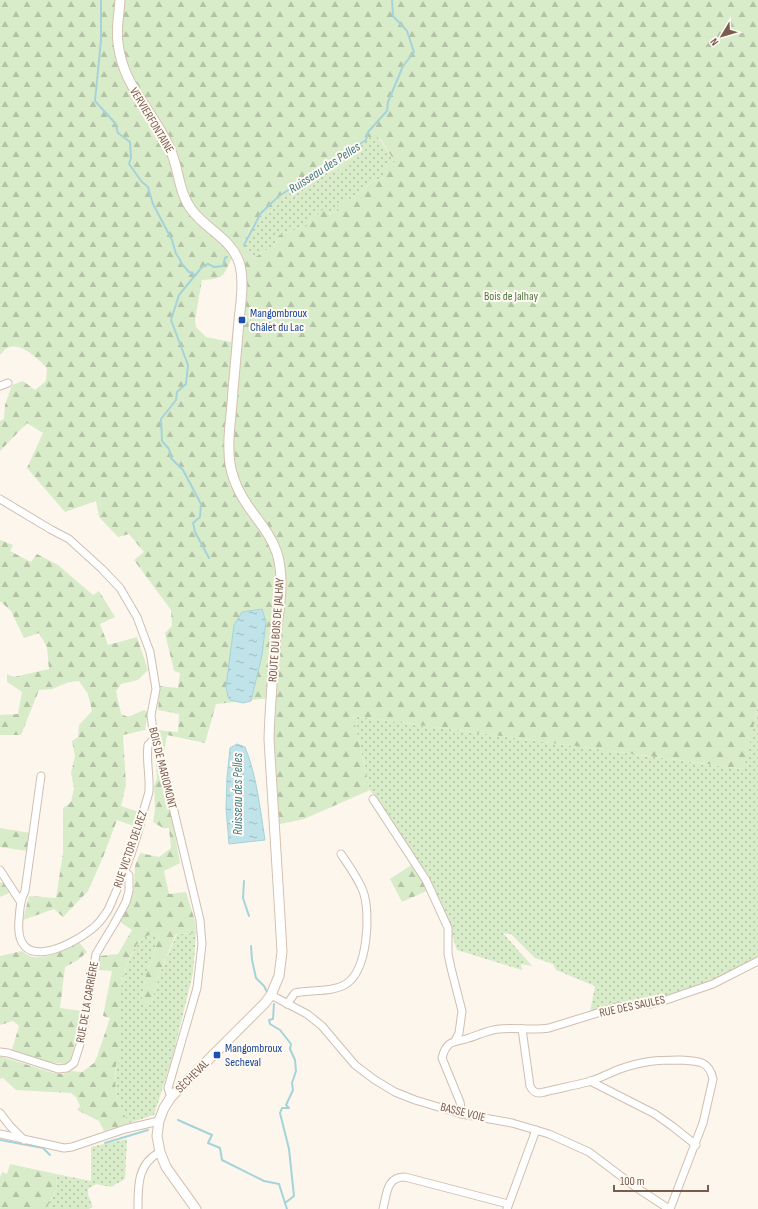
<svg xmlns="http://www.w3.org/2000/svg" width="758" height="1209" font-family="'Sofia Sans Condensed',sans-serif">
	<defs>
		<pattern id="grass-dots" width="8" height="8" patternUnits="userSpaceOnUse"><rect width="8" height="8" fill="#d8ecc9"/><path d="M2 2h.1M6 6h.1" fill="none" stroke="#b4c2a5" stroke-width="1.8" stroke-linecap="round"/></pattern>
		<pattern id="forest-firs" width="22" height="20" patternUnits="userSpaceOnUse"><rect width="22" height="20" fill="#d8ecc9"/><path d="M5 1l3.5 6h-7zM16 11l3.5 6h-7z" fill="#b4c2a5"/></pattern>
		<pattern id="water-ripples" width="26" height="14" patternUnits="userSpaceOnUse"><rect width="26" height="14" fill="#bfe3e8"/><path d="M2 4q2-2 4 0t4 0M15 11q2-2 4 0t4 0" fill="none" stroke="#a0bbbe"/></pattern>
	</defs>
	<rect width="100%" height="100%" fill="#fdf6ec"/>
	<!-- grass -->
	<g fill="url(#grass-dots)">
		<path d="M370,137H378L395,162L385,178L373,181L350,199L337,204L339,211L328,214L308,226L279,235L274,245L254,258L243,243L250,229L258,220L276,207L278,198L296,184L300,186L326,169L337,171L352,154L356,145Z"/>
		<path d="M758,706V959L712,981L650,1002L590,1012L595,986L556,970L553,964L535,958L511,934L503,933L532,966L521,964L522,970L457,950L442,905L429,878L370,790L353,716L743,769Z"/>
		<path d="M196,933L193,973L173,1055L154,1115L129,1123C116,1104 114,1087 116,1064L121,1060V987C124,973 133,940 148,936C151,934 156,935 160,935L146,974L141,1005H151L159,975L177,934Z"/>
		<path d="M127,1139L125,1179L111,1187L96,1184L88,1189V1195L93,1207L89,1209H46L57,1189L56,1174L91,1181V1147Z"/>
	</g>
	<!-- forest -->
	<g fill="url(#forest-firs)" fill-rule="evenodd">
		<path d="M0,0H758V706L744,769L353,716L370,790L304,819L275,825L270,698L251,700L262,655L266,622L262,609L243,612L234,625L231,655L230,700L236,702L216,704L205,743L167,735L161,772L173,824L180,863L164,871L169,894L186,892L195,921L196,933L176,934L159,975L151,1005H141L146,974L160,935C156,935 151,934 147,936C132,942 124,973 121,987V1060L116,1064C114,1087 116,1104 129,1123L104,1131L99,1121L77,1110L80,1106L76,1097L71,1093L16,1090L3,1078L0,1079V1056L53,1073L63,1074L72,1071L82,1072L94,1063L97,1057L110,1018L103,1016L112,971L98,970V963L100,956L118,954L132,930L120,922L132,897L134,889L135,866L140,853L159,857L171,848L169,828H163L153,822L155,810L154,786L157,778L154,744L157,730L178,732L179,714L158,710L160,686L178,688L180,673L174,671L165,633L172,626L171,610L134,560L144,552L129,534L118,537L99,517L96,501L65,512L27,468L43,433L27,423L0,451V421L4,419L5,405L12,385L23,381L35,390L46,381L47,368C38,359 21,341 7,348C5,349 2,353 0,355ZM370,137H379L395,162L384,166L385,178L373,181L350,199L337,204L339,211L328,214L323,210L308,221V226L279,235L274,245L254,258L243,243L250,228L258,220L276,207L278,198L296,185L300,186L326,169L337,171L350,163L352,154L357,152L356,145ZM233,257L238,272V288L231,342L206,337L196,327L195,320L202,280C227,279 222,275 233,257Z"/>
		<path d="M0,540L13,545L10,551L31,562L37,554L58,565L93,595L99,591L115,617L100,624L108,645L137,637L148,670L138,680L121,684L116,691L121,714L128,717L144,710L148,712L145,730L123,735L126,785L121,806L139,812L134,826L117,820L103,857L88,891L63,917L54,909L23,920L29,896L56,898L63,853V808L71,802L74,788L71,773L75,756L72,741L78,737L79,725L92,711L88,694L79,681L69,682L52,689L39,690L21,735H0V715L18,714L22,692L7,682V674L14,677L49,669L47,647L39,633L24,638L11,611L0,601Z"/>
		<path d="M0,828L30,833L27,851L0,847Z"/>
		<path d="M413,864L429,890L402,902L390,879Z"/>
		<path d="M3,882L9,893L0,897V883Z"/>
		<path d="M79,942L87,952L78,960L65,967L60,1008L82,1011L71,1059L65,1064L45,1062L12,1050L19,1026L13,1021L0,1025V956L22,951C25,953 28,955 30,956C43,961 68,949 79,942Z"/>
		<path d="M10,1164L56,1174L57,1189L46,1209H0V1177L2,1172L7,1174Z"/>
	</g>
	<!-- water -->
	<g fill="url(#water-ripples)" stroke="#a5d3da">
		<path d="M262,609L266,622L262,655L251,701L243,703L230,700L228,697L226,686L234,625L242,612Z"/>
		<path d="M237,744L245,747C257,776 260,809 265,840L229,844L226,808L227,778L230,748Z"/>
	</g>
	<g fill="none" stroke-linecap="round" stroke-linejoin="round">
		<!-- stream -->
		<g stroke="#a5d3da" stroke-width="2">
			<path d="M101,0V40L95,101L115,123L118,133L130,142L131,158L129,164L142,182L148,187L153,204L172,240L176,254L179,258L182,264L189,272L196,275"/>
			<path d="M244,245L261,213L279,196L366,140L368,132L387,111L388,102L403,66L414,52L407,31L393,16L392,0"/>
			<path d="M209,558L195,532L193,523L200,517L201,504L183,470L171,458L169,449L162,441L161,419L176,400L177,392L186,384L188,365L171,320L179,295L202,267L208,264L214,267L223,266L225,258L227,257"/>
			<path d="M244,881L243,898L249,916"/>
			<path d="M251,946L252,960L256,978L264,986L267,992"/>
			<path d="M274,1004L273,1019L269,1020L270,1024L280,1030L291,1044L290,1049L295,1060L296,1071L292,1083L293,1090L286,1105L289,1108H282L280,1113L289,1149L294,1196L285,1203L287,1209"/>
			<path d="M178,1120L212,1135L208,1143L220,1148L222,1160L264,1181L279,1184L285,1203"/>
			<path d="M0,1140L43,1148L50,1155"/>
			<path d="M105,1143L148,1130"/>
		</g>
		<defs>
			<g id="minor">
				<path d="M0,386L8,383"/>
				<path d="M0,499L50,529L69,539L102,569L120,588L137,617L150,652L156,689L151,715L154,739L167,782L200,920L202,944L197,988L168,1088L171,1097"/>
				<path d="M41,776L25,891C20,901 20,908 19,920C14,973 68,948 92,929C97,925 102,919 106,913C110,908 112,900 115,894C127,868 136,842 143,814C144,806 148,798 149,791C150,776 146,760 148,745L154,739"/>
				<path d="M373,799L426,880L448,928V954L451,968L462,1011L459,1033L455,1041"/>
				<path d="M0,870L20,901"/>
				<path d="M271,995L307,1014L322,1026L355,1065L375,1080L395,1092L415,1100L462,1114L512,1123L549,1134L589,1152L634,1186L669,1209"/>
				<path d="M287,1004L295,993C312,989 331,993 346,984C368,970 371,913 363,891C358,878 349,866 341,854"/>
				<path d="M522,1029L530,1086C532,1090 534,1093 540,1093C556,1089 572,1086 588,1082C599,1079 609,1073 620,1069C642,1061 657,1060 680,1060C697,1061 709,1060 713,1079L703,1123L670,1209"/>
				<path d="M0,1052L8,1053L58,1069L67,1068L74,1063L82,1038L96,954L114,924L126,902L129,891V875L125,872"/>
				<path d="M590,1081L655,1114L672,1126L696,1145"/>
				<path d="M0,1113L10,1126L24,1140"/>
				<path d="M462,1114L460,1102L442,1058C446,1042 452,1042 466,1039C477,1036 487,1030 499,1029C515,1027 532,1031 549,1028L617,1007L651,1004L666,1000L713,984L758,961"/>
				<path d="M0,1134L64,1148L72,1147L125,1129L159,1121"/>
				<path d="M138,1209C138,1186 137,1164 160,1152"/>
				<path d="M383,1209C387,1194 386,1177 405,1177L508,1204"/>
				<path d="M507,1209L536,1130"/>
			</g>
			<path id="secondary" d="M120,0C119,15 116,29 118,43C123,88 154,111 170,149C179,168 178,191 191,209C206,230 232,238 240,265C244,282 241,302 239,320C237,348 234,376 232,403C231,419 228,435 229,451C229,471 237,490 248,506C259,522 271,535 277,553C285,580 279,609 276,636C273,670 270,705 269,739L279,900L282,952L279,976L271,995L265,1003L171,1097L164,1108L159,1121L157,1136L160,1152L166,1167L196,1209"/>
		</defs>
		<!-- minor casing -->
		<use href="#minor" stroke="#d1beb0" stroke-width="9"/>
		<!-- secondary casing -->
		<use href="#secondary" stroke="#d6c0b0" stroke-width="11"/>
		<!-- minor -->
		<use href="#minor" stroke="#fff" stroke-width="7"/>
		<!-- secondary -->
		<use href="#secondary" stroke="#fff" stroke-width="9"/>
	</g>
	<!-- markers -->
	<g fill="#1a4fb4" stroke="#fffaf3" stroke-width="1.5">
		<rect x="238" y="316" width="8" height="8" rx="2"/>
		<rect x="213" y="1051" width="8" height="8" rx="2"/>
	</g>
	<g text-anchor="middle" stroke-width="4" stroke-linejoin="round" paint-order="stroke">
		<!-- street labels -->
		<g font-size="12" fill="#7a5c4d" stroke="#fffaf3">
			<text transform="translate(152 120) rotate(59)" y="4">VERVIERFONTAINE</text>
			<text transform="translate(276 630) rotate(-86)" y="4">ROUTE DU BOIS DE JALHAY</text>
			<text transform="translate(163 768) rotate(76)" y="4">BOIS DE MARIOMONT</text>
			<text transform="translate(130 849) rotate(-71)" y="4">RUE VICTOR DELREZ</text>
			<text transform="translate(87 1002) rotate(-80)" y="4">RUE DE LA CARRIÈRE</text>
			<text transform="translate(632 1006) rotate(-12)" y="4">RUE DES SAULES</text>
			<text transform="translate(192 1076) rotate(-45)" y="4">SÈCHEVAL</text>
			<text transform="translate(463 1112) rotate(14)" y="4">BASSE VOIE</text>
		</g>
		<!-- park labels -->
		<g font-size="12" fill="#537a41" stroke="#fffaf3">
			<text x="511" y="300">Bois de Jalhay</text>
		</g>
		<!-- transit labels -->
		<g font-size="12" fill="#164399" stroke="#fffaf3" text-anchor="start">
			<text x="250" y="317">Mangombroux<tspan x="250" dy="14">Châlet du Lac</tspan></text>
			<text x="225" y="1052">Mangombroux<tspan x="225" dy="14">Secheval</tspan></text>
		</g>
		<!-- water labels -->
		<g font-size="13" font-style="italic" fill="#437c86" stroke="#fffaf3">
			<text transform="translate(324 167) rotate(-33)" y="5">Ruisseau des Pelles</text>
			<text transform="translate(237 794) rotate(-90)" y="5">Ruisseau des Pelles</text>
		</g>
	</g>
	<!-- north arrow -->
	<g transform="translate(722 36) rotate(232)" stroke="#fffaf3" stroke-width="3" paint-order="stroke">
	<path d="M0-3L7 15L0 10L-7 15Z" fill="#7a5c4d"/>
	<text y="-6" font-size="11" font-weight="bold" text-anchor="middle" fill="#7a5c4d">N</text>
	</g>
	<!-- scale -->
	<path d="M614 1185v6h94v-6" fill="none" stroke="#7a5c4d" stroke-width="2"/>
	<text x="620" y="1185" font-size="12" fill="#7a5c4d" stroke="#fffaf3" stroke-width="3" paint-order="stroke">100 m</text>
</svg>
